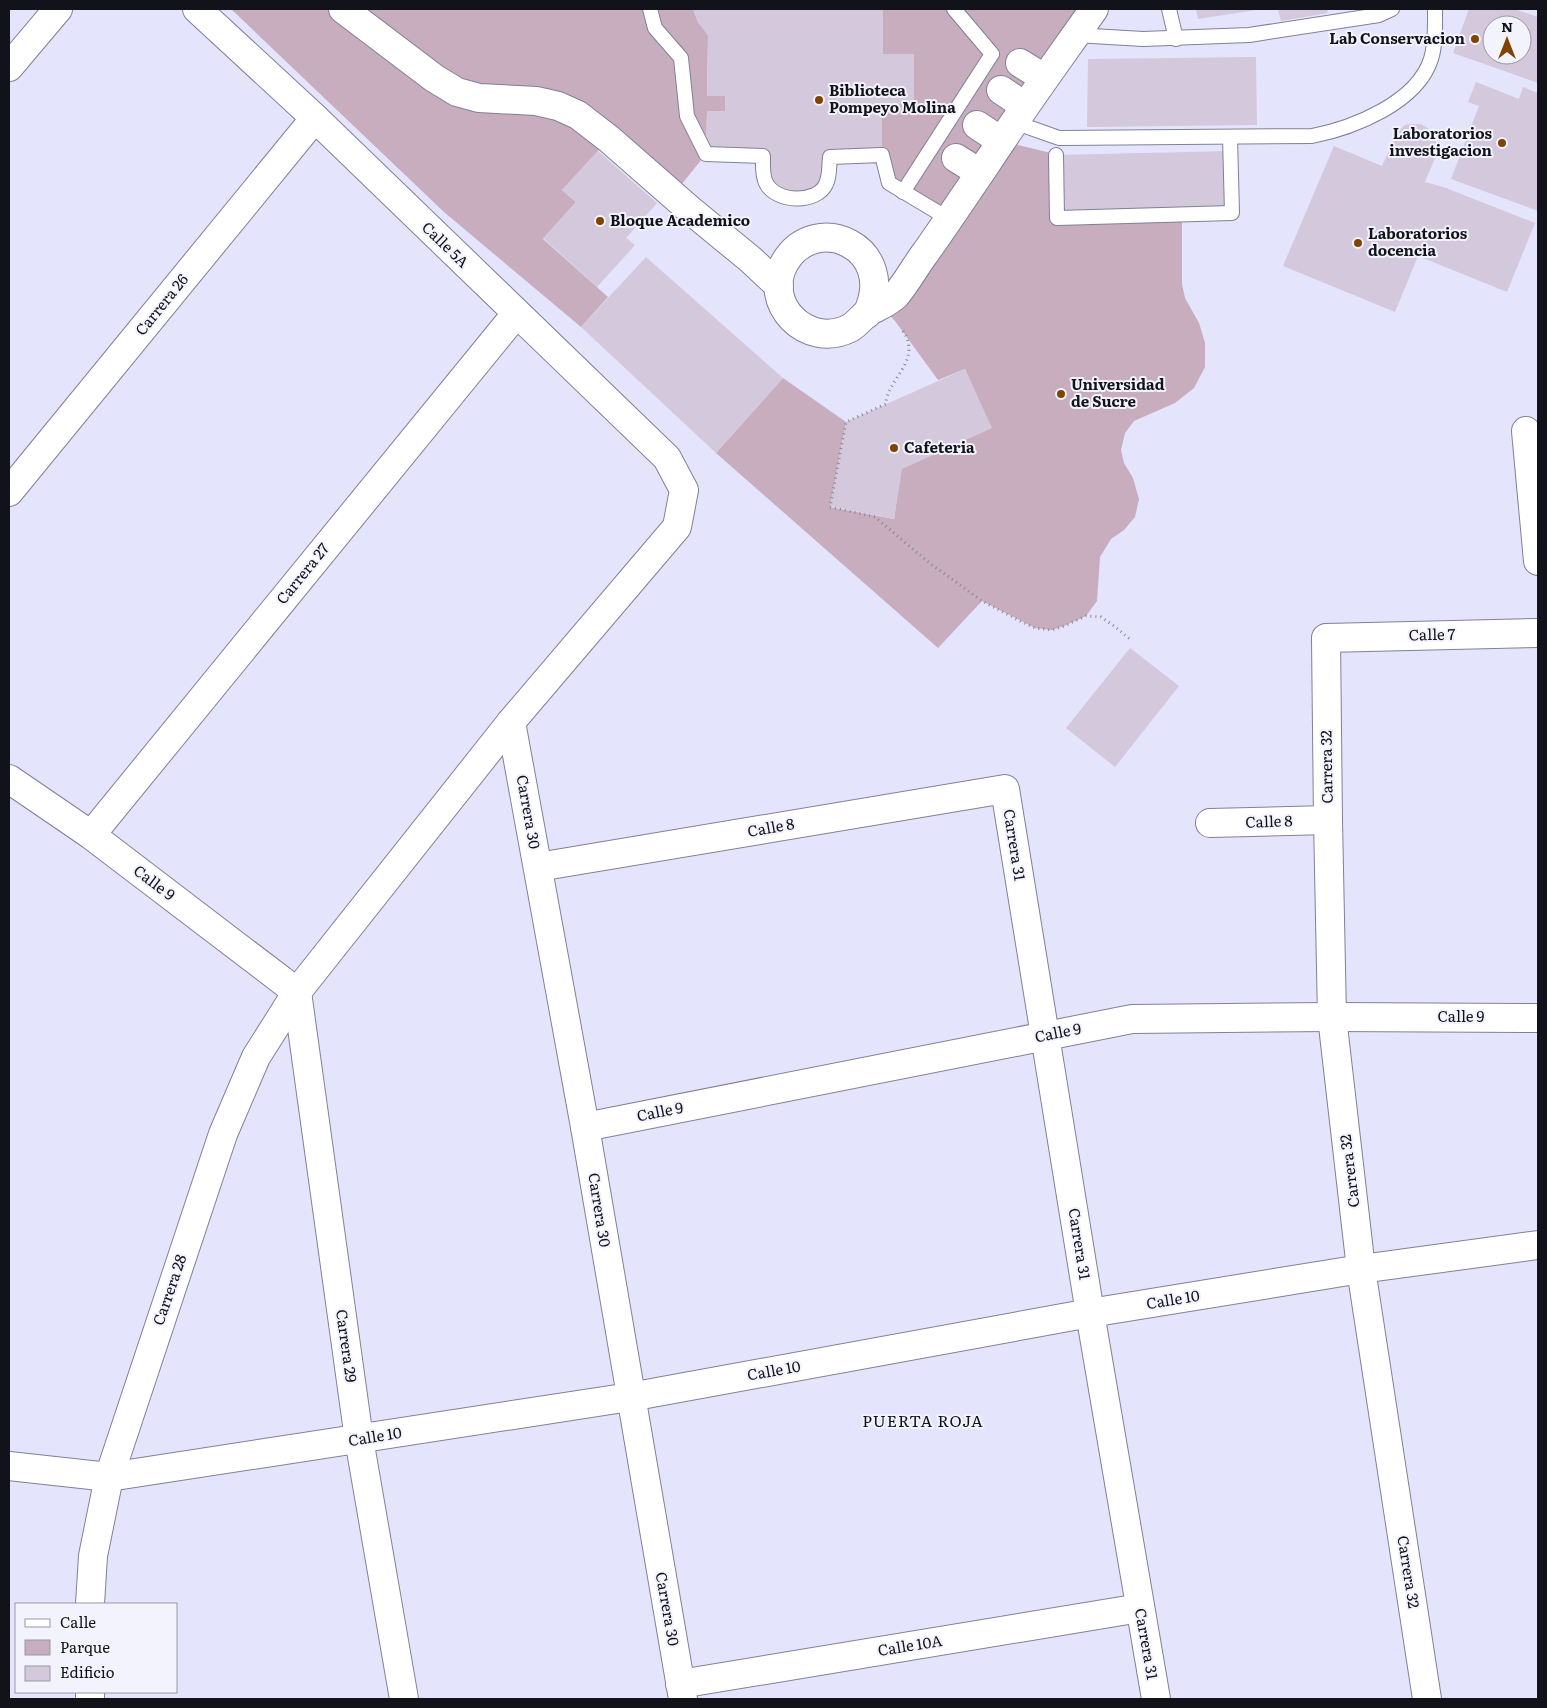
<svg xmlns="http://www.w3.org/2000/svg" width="1547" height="1708" font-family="Literata,serif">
	<rect width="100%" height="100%" fill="#e4e4fd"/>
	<!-- green -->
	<g fill="#c7adbe">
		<path d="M231,9H693L698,22L708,35L707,95L725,96V111H707L706,154L673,195L609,139L562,190L576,202L543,239L608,297L581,327L444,212Z"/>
		<path d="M883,9H1093L1001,141L1059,155L1182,215V284L1185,298L1199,323L1205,343V367L1194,388L1175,403L1134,421L1125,433L1121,450L1124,463L1133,478L1139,499L1135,517L1124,530L1111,539L1100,557L1097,601L1086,616L1064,626L1052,630L1035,628L982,601L938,648L716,453L783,378L846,422L830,507L894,519L901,469L991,428L965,369L938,380L895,321L881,306L950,218L888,183L882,155V104H914V54H883Z"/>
	</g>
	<!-- building -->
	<g fill="#d4c8dd" fill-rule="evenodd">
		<path d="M693,9H883V54H914V104H882V155L830,157L829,172L811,197L771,189L763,156L706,154L707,111H725V96H707L708,35L698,22Z"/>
		<path d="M1196,9H1256V10L1198,19Z"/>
		<path d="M1278,9H1327L1328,13L1281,21Z"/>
		<path d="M1469,9H1514L1538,17V83L1453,53ZM1492,25H1522V55H1492Z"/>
		<path d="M1256,57L1257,125L1087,127L1088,59Z"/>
		<path d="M1476,82L1519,99L1523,87L1538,93V211L1451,179L1479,106L1468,102Z"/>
		<path d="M1412,124H1421L1429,129L1433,133L1437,145L1438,151L1425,182L1446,188L1535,223L1507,292L1418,256L1395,312L1283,266L1334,146L1382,166L1398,131L1405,125Z"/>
		<path d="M598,151L657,203L626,238L635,245L597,287L543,238L576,202L562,190Z"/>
		<path d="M1230,151L1232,213L1057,218L1056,155Z"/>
		<path d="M646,257L783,378L716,453L581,327Z"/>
		<path d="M965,369L992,428L902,469L894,519L830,506L846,422Z"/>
		<path d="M1130,648L1179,686L1115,767L1066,728Z"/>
	</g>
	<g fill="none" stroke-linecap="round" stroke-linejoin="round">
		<defs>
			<g id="lane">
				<path d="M650,9L655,28L681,58L687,116L706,154L763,156C763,165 762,175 766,183C776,203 817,204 826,184C830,176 829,165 830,157L882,155L889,183L949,219"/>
				<path d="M1169,9L1176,39"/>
				<path d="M1075,35L1143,39L1249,35L1379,15L1392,9"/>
				<path d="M1014,122L1059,138L1312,136C1353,128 1417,103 1431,59C1436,43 1435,25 1435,9"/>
				<path d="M1056,155L1057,218L1232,213L1230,137"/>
				<path d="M903,192L992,54L954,9"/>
			</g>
			<g id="street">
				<path d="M343,9L434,78L457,92L479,98L536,101L558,106L578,115L609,139L689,209L750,259L779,286"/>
				<path d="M1020,63L1044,78"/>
				<path d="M9,67L58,9"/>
				<path d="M1001,90L1025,106"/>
				<path d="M977,125L1001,141"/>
				<path d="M956,158L980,173"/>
				<path d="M867,314C899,248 816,210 785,262C761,303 807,350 850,328C857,324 861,318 867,313C876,307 888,303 896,295C907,282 916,265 926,252C952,215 976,179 1001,142C1031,97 1063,53 1094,9"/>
				<path d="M1526,431L1538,561"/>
				<path d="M9,492L315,118"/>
				<path d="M511,722L585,1127L683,1699"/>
				<path d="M9,779L91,835L297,992L359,1439L404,1699"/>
				<path d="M1210,823L1328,820"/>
				<path d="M91,835L516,314"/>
				<path d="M538,867L1005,789L1090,1313L1156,1699"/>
				<path d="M585,1127L1132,1019L1332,1017L1538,1018"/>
				<path d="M9,1466L109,1477L630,1397L1090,1313L1361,1269L1538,1245"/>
				<path d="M680,1684L1140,1608"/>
				<path d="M1427,1699L1361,1269L1332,1017L1328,820L1326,638L1538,633"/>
			</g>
			<g id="secondary">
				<path d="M90,1604L93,1556L109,1477L223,1134L256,1057L297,992L511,722L677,527L684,490L667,458L315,118L197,9"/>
				<path d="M90,1692V1699"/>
			</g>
		</defs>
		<!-- lane casing -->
		<use href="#lane" stroke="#808096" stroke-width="16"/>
		<!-- street casing -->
		<use href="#street" stroke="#808096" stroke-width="30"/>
		<!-- secondary casing -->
		<use href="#secondary" stroke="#808096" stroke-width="30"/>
		<!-- path -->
		<path stroke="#88889a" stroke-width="3" stroke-dasharray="1 4" stroke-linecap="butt" d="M903,331C923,361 886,380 886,404L846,422L830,507L875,517L927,561L982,601L1020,621L1035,628L1052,630L1064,626L1086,616L1101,617L1114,626L1130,639"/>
		<!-- lane -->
		<use href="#lane" stroke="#fff" stroke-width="14"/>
		<!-- street -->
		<use href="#street" stroke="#fff" stroke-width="28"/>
		<!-- secondary -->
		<use href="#secondary" stroke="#fff" stroke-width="28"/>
	</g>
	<!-- markers -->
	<g fill="#804400" stroke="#f3f3fd" stroke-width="2">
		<circle cx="1475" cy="39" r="5"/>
		<circle cx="819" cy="100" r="5"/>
		<circle cx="1502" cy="143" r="5"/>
		<circle cx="600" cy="221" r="5"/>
		<circle cx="1358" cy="243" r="5"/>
		<circle cx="1061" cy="394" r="5"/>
		<circle cx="894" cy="448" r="5"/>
	</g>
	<g text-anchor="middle" stroke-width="4" stroke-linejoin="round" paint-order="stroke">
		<!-- poi labels -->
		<g font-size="15" font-weight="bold" fill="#12121a" stroke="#f3f3fd" text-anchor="start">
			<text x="1465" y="44" text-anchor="end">Lab Conservacion</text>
			<text x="829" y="96">Biblioteca<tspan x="829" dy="17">Pompeyo Molina</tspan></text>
			<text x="1492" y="139" text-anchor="end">Laboratorios<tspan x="1492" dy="17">investigacion</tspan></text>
			<text x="610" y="226">Bloque Academico</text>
			<text x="1368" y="239">Laboratorios<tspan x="1368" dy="17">docencia</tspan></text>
			<text x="1071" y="390">Universidad<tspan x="1071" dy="17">de Sucre</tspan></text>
			<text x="904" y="453">Cafeteria</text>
		</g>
		<!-- street labels -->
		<g font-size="15" fill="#12121a" stroke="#f3f3fd">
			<text transform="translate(445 245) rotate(44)" y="5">Calle 5A</text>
			<text transform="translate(162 305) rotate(-51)" y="5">Carrera 26</text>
			<text transform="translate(303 574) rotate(-51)" y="5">Carrera 27</text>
			<text transform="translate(1432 635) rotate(-1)" y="5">Calle 7</text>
			<text transform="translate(1327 767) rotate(-91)" y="5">Carrera 32</text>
			<text transform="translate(528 812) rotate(80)" y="5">Carrera 30</text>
			<text transform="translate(1269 822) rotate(-2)" y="5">Calle 8</text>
			<text transform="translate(771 828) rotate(-10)" y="5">Calle 8</text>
			<text transform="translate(1014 845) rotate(81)" y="5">Carrera 31</text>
			<text transform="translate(154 883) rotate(37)" y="5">Calle 9</text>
			<text x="1461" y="1022">Calle 9</text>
			<text transform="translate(1058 1033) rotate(-11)" y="5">Calle 9</text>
			<text transform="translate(660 1112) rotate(-11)" y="5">Calle 9</text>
			<text transform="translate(1350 1171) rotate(-97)" y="5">Carrera 32</text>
			<text transform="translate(599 1210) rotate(81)" y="5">Carrera 30</text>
			<text transform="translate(1079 1244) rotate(81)" y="5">Carrera 31</text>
			<text transform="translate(170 1290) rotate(-71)" y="5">Carrera 28</text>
			<text transform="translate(1173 1300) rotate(-9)" y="5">Calle 10</text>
			<text transform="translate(346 1346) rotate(82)" y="5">Carrera 29</text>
			<text transform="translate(774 1371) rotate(-10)" y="5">Calle 10</text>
			<text transform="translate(375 1437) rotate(-9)" y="5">Calle 10</text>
			<text transform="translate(1408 1572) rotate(81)" y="5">Carrera 32</text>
			<text transform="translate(667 1609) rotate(80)" y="5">Carrera 30</text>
			<text transform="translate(1146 1644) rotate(80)" y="5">Carrera 31</text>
			<text transform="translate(910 1646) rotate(-9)" y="5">Calle 10A</text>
		</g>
		<!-- neighbourhood labels -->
		<g font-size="16" letter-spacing="1" fill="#12121a" stroke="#f3f3fd">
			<text x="923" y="1427">PUERTA ROJA</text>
		</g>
	</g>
	<!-- border -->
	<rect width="1547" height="1708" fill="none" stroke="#12121a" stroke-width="20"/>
	<!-- legend -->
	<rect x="15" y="1603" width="162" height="90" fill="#f3f3fd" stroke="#9999a2"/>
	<rect x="25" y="1619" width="25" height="8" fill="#ffffff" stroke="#9999a2"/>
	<text x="60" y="1628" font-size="15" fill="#12121a">Calle</text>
	<rect x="25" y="1640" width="25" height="15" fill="#c7adbe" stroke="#9999a2"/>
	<text x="60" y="1653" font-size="15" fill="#12121a">Parque</text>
	<rect x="25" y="1666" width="25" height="15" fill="#d4c8dd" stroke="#9999a2"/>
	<text x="60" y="1678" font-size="15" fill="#12121a">Edificio</text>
	<!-- north arrow -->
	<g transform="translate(1507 40)"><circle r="24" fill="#f3f3fd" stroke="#9999a2"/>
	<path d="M0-4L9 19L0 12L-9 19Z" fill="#804400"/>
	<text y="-8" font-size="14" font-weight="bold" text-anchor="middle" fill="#12121a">N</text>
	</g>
</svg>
